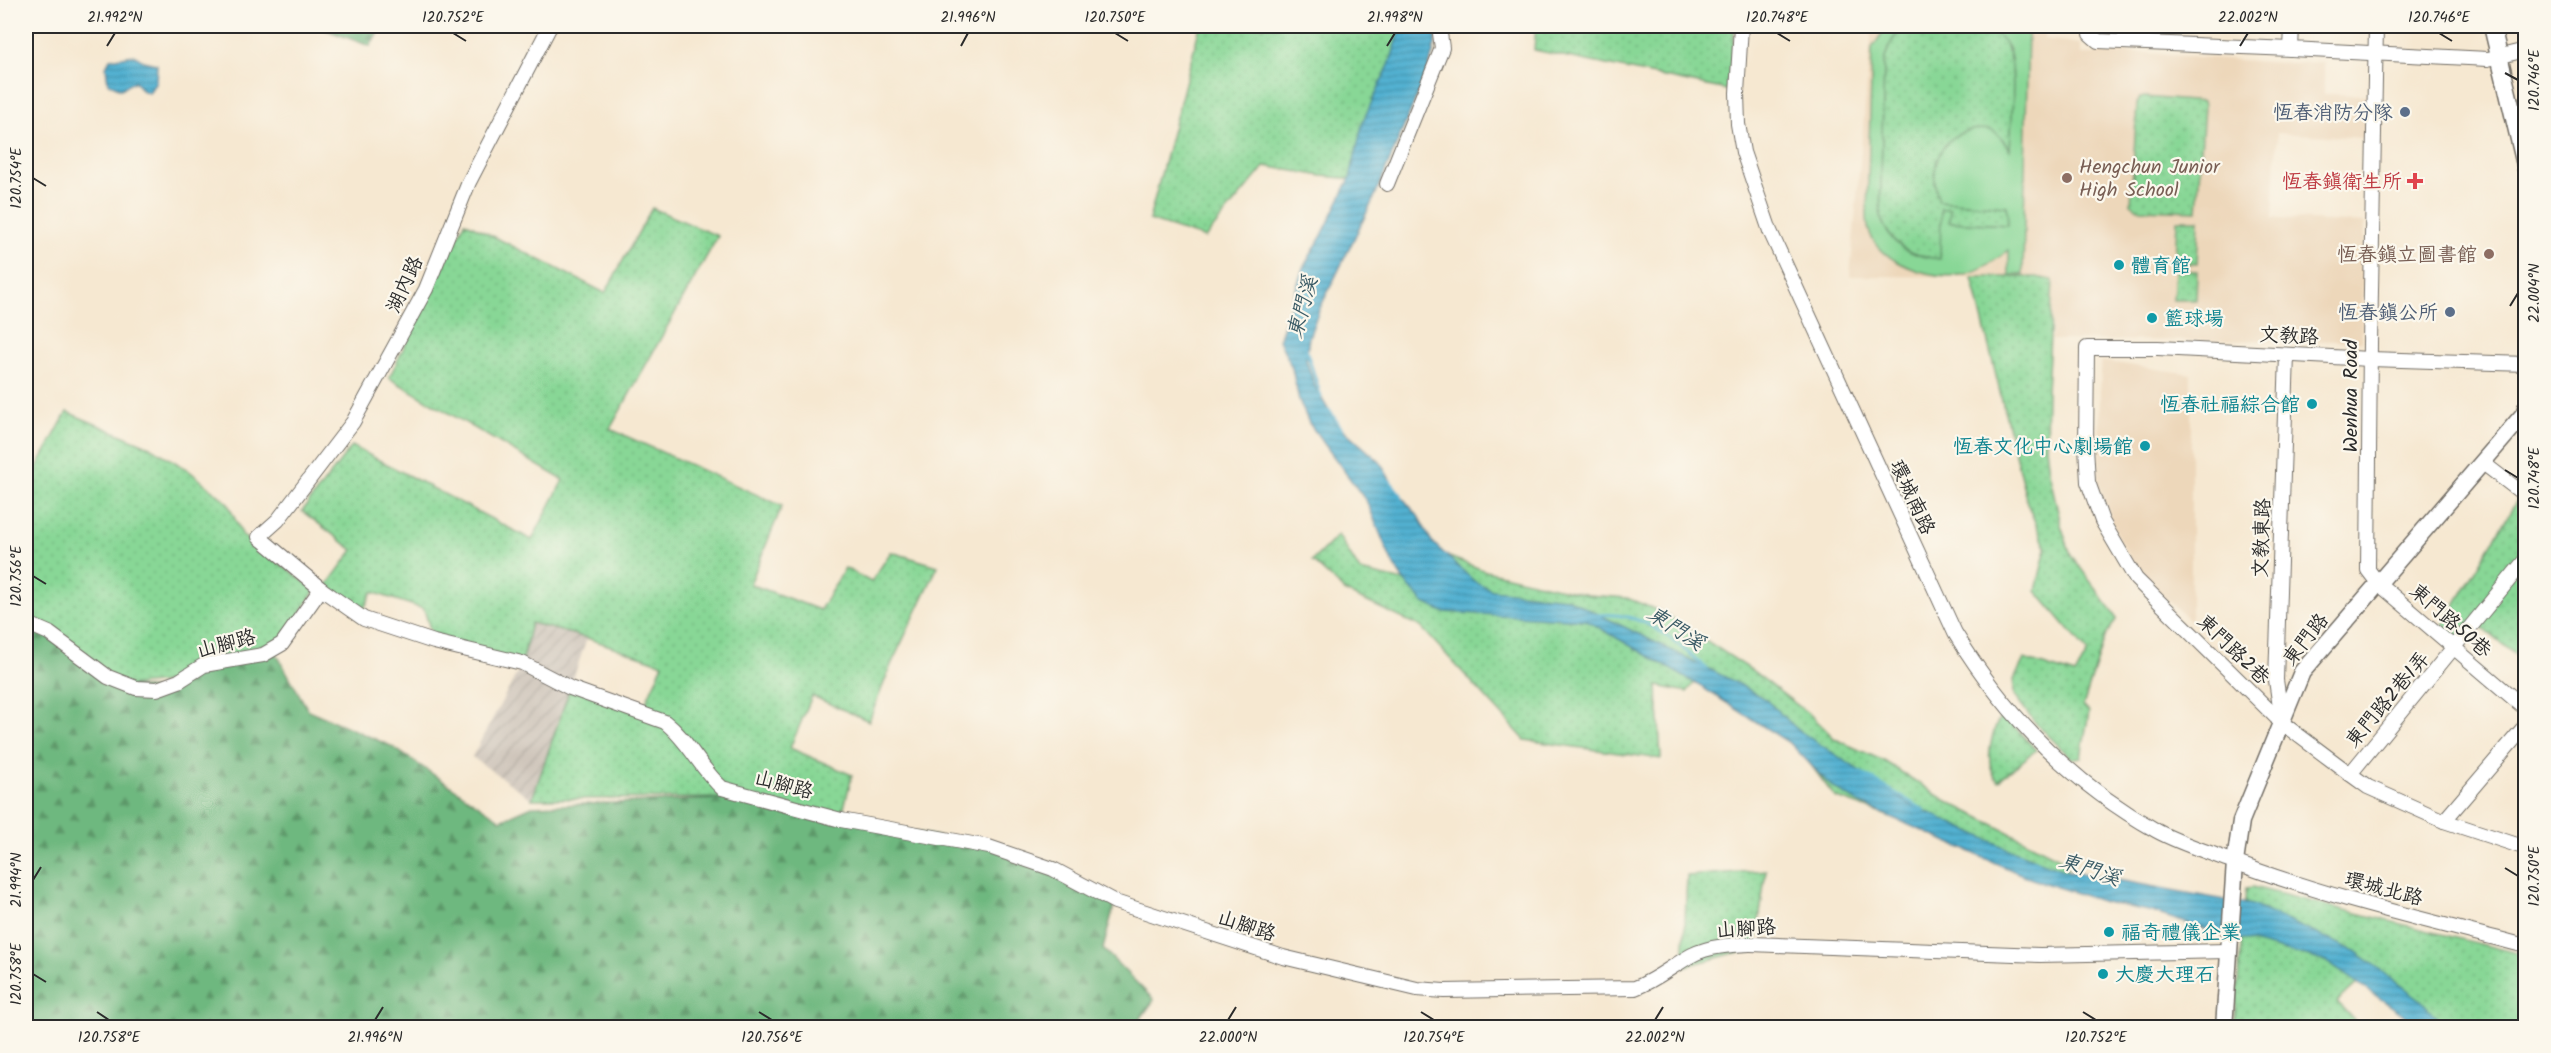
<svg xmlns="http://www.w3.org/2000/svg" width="2551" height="1053" font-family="Kalam,'LXGW WenKai TC',sans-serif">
	<defs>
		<pattern id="industrial-furrows" width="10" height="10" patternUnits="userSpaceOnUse" patternTransform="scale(1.5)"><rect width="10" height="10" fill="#ccc2b8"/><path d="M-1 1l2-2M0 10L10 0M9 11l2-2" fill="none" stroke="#afa79e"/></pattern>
		<pattern id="grass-dots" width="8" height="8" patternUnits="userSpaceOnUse" patternTransform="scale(1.5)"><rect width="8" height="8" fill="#88d796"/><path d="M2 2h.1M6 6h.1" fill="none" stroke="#76b981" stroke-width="1.8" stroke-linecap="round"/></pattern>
		<pattern id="forest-firs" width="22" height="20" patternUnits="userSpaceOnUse" patternTransform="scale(1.5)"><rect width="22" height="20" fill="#6eb87f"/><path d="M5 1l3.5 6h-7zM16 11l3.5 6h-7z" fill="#5b9668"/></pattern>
		<pattern id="water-rules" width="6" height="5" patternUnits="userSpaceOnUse" patternTransform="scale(1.5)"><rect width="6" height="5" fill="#52b1d1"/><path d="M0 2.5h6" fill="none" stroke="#4490aa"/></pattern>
	</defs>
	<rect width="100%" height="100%" fill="#fbf7ec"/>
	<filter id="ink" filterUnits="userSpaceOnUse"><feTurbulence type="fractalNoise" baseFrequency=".0167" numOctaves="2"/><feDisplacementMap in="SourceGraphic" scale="12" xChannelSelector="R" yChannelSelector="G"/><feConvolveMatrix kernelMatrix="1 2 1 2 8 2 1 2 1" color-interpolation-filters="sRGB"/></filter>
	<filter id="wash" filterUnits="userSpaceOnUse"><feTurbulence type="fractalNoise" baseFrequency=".008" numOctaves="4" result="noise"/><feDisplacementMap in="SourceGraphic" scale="24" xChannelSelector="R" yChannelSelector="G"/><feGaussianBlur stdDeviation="1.35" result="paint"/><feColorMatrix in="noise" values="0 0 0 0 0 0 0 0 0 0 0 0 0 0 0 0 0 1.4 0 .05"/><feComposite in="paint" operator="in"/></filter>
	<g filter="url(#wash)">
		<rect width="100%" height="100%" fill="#f6e8d1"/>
		<!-- built -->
		<g fill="#edd7ba">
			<path d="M1872,26H2044V39L2081,44V54H2094L2101,50L2283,63L2324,62V94L2368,95L2365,138L2277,133L2273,218L2365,223L2362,341L2052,340L2053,280L2036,277L1850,276Z"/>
			<path d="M2101,361L2191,374V621L2142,578L2119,539L2098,483Z"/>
		</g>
		<!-- industrial -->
		<path fill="url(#industrial-furrows)" d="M530,623L587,638L532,799L472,757L522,664Z"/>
		<!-- grass -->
		<g fill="url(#grass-dots)" stroke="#5a8160" stroke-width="1.5">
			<path d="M1200,26H1418L1373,181L1322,176L1265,166L1205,238L1149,220Z"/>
			<path d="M1536,26H1735L1727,90L1534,50Z"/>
			<path d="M1910,26C1926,26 1973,22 1985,26C2025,38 2011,119 2010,151L2002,138L1939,201L2008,206V225L1949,222L1941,209V259C1909,256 1891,246 1880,216L1884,62C1888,46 1894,32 1910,26Z"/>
			<path d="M2145,97L2203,102L2204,106L2197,211L2138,209L2131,204L2137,103L2140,98Z"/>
			<path d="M652,208L718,236L610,429L782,506L750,584L820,610L845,568L871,582L891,552L938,566L891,665L869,721L812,696L790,748L852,775L841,820L747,798L532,799L570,688L641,713L663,664L587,638L531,623L522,663L434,642L424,609L372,592L362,613L327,585L353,550L302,511L352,446L532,540L563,480L389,378L465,222L605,293Z"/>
			<path d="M2177,220H2199L2197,264L2175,263Z"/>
			<path d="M2175,270L2197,271L2196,300H2173Z"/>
			<path d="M1972,277H2036L2053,280L2047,391L2046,447L2049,472L2061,525L2071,555L2117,618L2105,637L2083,706L2089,712L2081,757L2072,759L2033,720L2014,695V680L2024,659L2075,675L2088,652L2036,591L2046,548L2027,503Z"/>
			<path d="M67,412L150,447L187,469L227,502L243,536L315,590L282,644L179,681L126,686L26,623V487Z"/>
			<path d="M2519,497L2526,502L2525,663L2478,624L2459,644L2440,630Z"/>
			<path d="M1338,535L1360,571L1425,586L1444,555L1486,571L1588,595L1627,598L1664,613L1753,671L1813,717L1835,739L1884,761L1943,799L2067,862L2065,887L1916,826L1835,797L1801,752L1706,668L1687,692L1657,686L1661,759L1525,740L1421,627L1346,592L1312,561Z"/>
			<path d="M2002,713L2036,750L1998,781C1982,763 1992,732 2002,713Z"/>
			<path d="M1766,870L1755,951L1734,953L1683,967L1687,876Z"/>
			<path d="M2253,887L2525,955V1027H2441L2360,981L2337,1002L2360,1027L2234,1028L2246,888Z"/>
		</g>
		<!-- forest -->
		<g fill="url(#forest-firs)" stroke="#4c7255" stroke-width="1.5">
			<path d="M316,26H381L370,46Z"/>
			<path d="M26,623L126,686L157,689L204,665L275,651L308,710L391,746L501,820L532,806L747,798L989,847L1115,902L1103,949L1154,1000L1134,1028L26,1027Z"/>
		</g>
		<!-- garden -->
		<path fill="#88d796" stroke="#5a8160" stroke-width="1.5" d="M1887,26H1910C1894,32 1888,46 1884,62L1880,216C1890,246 1909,256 1940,259L1941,209H1950L1949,222L2008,225L2007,206L1939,201C1929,172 1936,137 1972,130C1979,129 1988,128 1995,132C2002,137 2005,144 2010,150C2011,125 2017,68 2008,48C2003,38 1994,31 1984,26H2011L2013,28L2014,26H2028L2023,275H2009V250C1995,261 1978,273 1960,275C1928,279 1881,263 1869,231C1867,225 1867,218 1867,213L1872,48Z"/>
		<!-- water -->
		<g fill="url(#water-rules)" stroke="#3e6e7e" stroke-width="1.5">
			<path d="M1402,26H1437L1435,45L1429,67L1374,198L1320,308L1309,337L1306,360L1315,387L1336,423L1380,462L1396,490L1418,516L1432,542L1474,581L1492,590L1566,598L1731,680L1765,699L1797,729L1908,803L2004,847L2063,870L2252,905L2355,951L2421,1000L2445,1027H2422L2325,961L2217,933L2149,911L2104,902L2032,879L1859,803L1831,786L1791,744L1705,689L1586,620L1443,612L1424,603L1404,581L1392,562L1367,502L1309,423L1299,400L1292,368L1279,340L1303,268L1322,235L1350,178L1363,121L1389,65Z"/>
			<path d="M134,55L143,61L157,64L156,81L149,93L141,90L135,81L121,89L108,83L106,67L110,59Z"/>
		</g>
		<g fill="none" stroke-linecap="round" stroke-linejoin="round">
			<!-- stream -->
			<g stroke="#52b1d1" stroke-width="3">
				<path d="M1306,349L1321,397"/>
				<path d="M1329,410L1342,429"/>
				<path d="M1389,480L1401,495V499"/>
				<path d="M1597,615C1644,610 1673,640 1706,668"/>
				<path d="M1860,772L1924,810"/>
			</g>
		</g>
	</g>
	<g filter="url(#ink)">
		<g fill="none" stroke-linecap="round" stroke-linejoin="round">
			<defs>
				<g id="minor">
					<path d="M550,26L469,182L426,289L353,422L278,520L259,537L321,589L364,619L434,642L522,663L570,688L665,722C688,740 700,768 722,788L841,820L989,847L1053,869L1115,902L1283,957L1417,989L1444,991L1635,988C1656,980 1672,966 1692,955C1709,946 1732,945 1751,944L2040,955L2228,951"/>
					<path d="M1741,26L1737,93L1738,124L1743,152L1770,231L1955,633C2005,715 2073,784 2157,831C2179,843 2205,851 2229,860C2325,897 2426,920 2526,946"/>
					<path d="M2090,26V34L2098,41L2291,49"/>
					<path d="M2292,26L2291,49L2488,59L2526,50"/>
					<path d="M2376,26L2370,343L2368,570L2378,583L2526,709"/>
					<path d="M1387,184L1442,48L1439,26"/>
					<path d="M2526,364L2370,359L2158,348H2087L2086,446L2088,482L2102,521L2136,579L2282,723L2350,774L2368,787L2444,821L2526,848"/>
					<path d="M2483,463L2526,496"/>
					<path d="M26,623L49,633L108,677L136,688L157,689L179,681L204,665L263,655L282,644L321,589"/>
					<path d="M2282,721L2276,680L2287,355"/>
					<path d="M2350,774L2526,559"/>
					<path d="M2444,821L2526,725"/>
				</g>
				<g id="major">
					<path d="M2492,26L2526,169"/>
					<path d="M2224,1028L2235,862L2241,821L2302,672L2524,414L2526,408"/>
				</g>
			</defs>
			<!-- minor casing -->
			<use href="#minor" stroke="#726d65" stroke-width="16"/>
			<!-- major casing -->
			<use href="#major" stroke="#726d65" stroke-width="19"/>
			<!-- minor -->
			<use href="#minor" stroke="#fff" stroke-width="14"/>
			<!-- major -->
			<use href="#major" stroke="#fff" stroke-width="16"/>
		</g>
	</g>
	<!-- ticks -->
	<path fill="none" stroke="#2b2b2b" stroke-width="2" d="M453,33L466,41M1115,33L1128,41M1777,33L1790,41M2439,33L2452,41M107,46L115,33M961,46L968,33M1387,46L1395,33M2240,46L2248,33M2505,73L2518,80M33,178L46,186M2510,306L2518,293M2505,470L2518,478M33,576L46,584M2505,868L2518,876M33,880L41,867M33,974L46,982M97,1012L109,1020M759,1012L772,1020M1421,1012L1434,1020M2083,1012L2096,1020M375,1020L383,1007M1228,1020L1236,1007M1655,1020L1663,1007"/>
	<!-- markers -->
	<g fill="#5c6f8a" stroke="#fbf7ec" stroke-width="2">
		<circle cx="2405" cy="112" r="6"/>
		<circle cx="2450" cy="312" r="6"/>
	</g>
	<g fill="#8d6e63" stroke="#fbf7ec" stroke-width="2">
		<circle cx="2067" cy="178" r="6"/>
		<circle cx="2489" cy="254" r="6"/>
	</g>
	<path fill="#e0444e" stroke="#fbf7ec" stroke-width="2" d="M2412 172h6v6h6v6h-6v6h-6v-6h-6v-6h6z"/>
	<g fill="#0f9aa8" stroke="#fbf7ec" stroke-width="2">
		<circle cx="2119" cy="265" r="6"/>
		<circle cx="2152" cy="318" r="6"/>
		<circle cx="2312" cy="404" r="6"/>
		<circle cx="2145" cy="446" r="6"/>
		<circle cx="2109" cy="932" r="6"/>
		<circle cx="2103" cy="974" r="6"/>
	</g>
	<g text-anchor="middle" stroke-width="4.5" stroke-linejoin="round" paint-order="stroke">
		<!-- service labels -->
		<g font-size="20" fill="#4e5e75" stroke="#fbf7ec" text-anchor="end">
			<text x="2393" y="119">恆春消防分隊</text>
			<text x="2438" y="319">恆春鎮公所</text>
		</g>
		<!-- education labels -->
		<g font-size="20" fill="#785e54" stroke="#fbf7ec" text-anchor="start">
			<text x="2079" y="173">Hengchun Junior<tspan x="2079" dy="23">High School</tspan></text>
			<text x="2477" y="261" text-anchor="end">恆春鎮立圖書館</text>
		</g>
		<!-- health labels -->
		<g font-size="20" fill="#be3a42" stroke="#fbf7ec" text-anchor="end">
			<text x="2402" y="188">恆春鎮衛生所</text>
		</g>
		<!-- culture labels -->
		<g font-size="20" fill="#0d838f" stroke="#fbf7ec" text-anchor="start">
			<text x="2131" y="272">體育館</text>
			<text x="2164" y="325">籃球場</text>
			<text x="2300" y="411" text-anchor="end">恆春社福綜合館</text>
			<text x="2133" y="453" text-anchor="end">恆春文化中心劇場館</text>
			<text x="2121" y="939">福奇禮儀企業</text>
			<text x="2115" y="981">大慶大理石</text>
		</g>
		<!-- street labels -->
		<g font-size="20" fill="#2b2b2b" stroke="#fbf7ec">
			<text transform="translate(404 284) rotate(-65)" y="7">湖內路</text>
			<text transform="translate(2289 335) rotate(3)" y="7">文教路</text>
			<text transform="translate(2350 396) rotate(-90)" y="7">Wenhua Road</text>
			<text transform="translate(1913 497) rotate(65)" y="7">環城南路</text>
			<text transform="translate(2261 538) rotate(-88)" y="7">文教東路</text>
			<text transform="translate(2451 620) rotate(41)" y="7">東門路50巷</text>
			<text transform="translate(2305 639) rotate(-52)" y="7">東門路</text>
			<text transform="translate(226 643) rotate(-15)" y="7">山腳路</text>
			<text transform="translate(2234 649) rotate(44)" y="7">東門路2巷</text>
			<text transform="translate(2387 699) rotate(-50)" y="7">東門路2巷1弄</text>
			<text transform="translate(784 784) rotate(15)" y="7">山腳路</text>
			<text transform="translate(2384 888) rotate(15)" y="7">環城北路</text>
			<text transform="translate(1247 925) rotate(18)" y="7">山腳路</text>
			<text transform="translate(1746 928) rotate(-4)" y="7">山腳路</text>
		</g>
		<!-- water labels -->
		<g font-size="21" font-style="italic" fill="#395a65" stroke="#fbf7ec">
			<text transform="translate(1302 307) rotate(-75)" y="7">東門溪</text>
			<text transform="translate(1676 628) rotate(33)" y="7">東門溪</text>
			<text transform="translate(2090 869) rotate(18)" y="7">東門溪</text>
		</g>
	</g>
	<!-- margin -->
	<rect width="2551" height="1053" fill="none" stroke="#fbf7ec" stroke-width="66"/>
	<rect x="33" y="33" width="2485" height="987" fill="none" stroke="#2b2b2b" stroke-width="2"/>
	<g font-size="15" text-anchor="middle" fill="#2b2b2b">
		<text x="115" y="22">21.992°N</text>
		<text x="453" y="22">120.752°E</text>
		<text x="968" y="22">21.996°N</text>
		<text x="1115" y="22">120.750°E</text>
		<text x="1395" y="22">21.998°N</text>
		<text x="1777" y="22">120.748°E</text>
		<text x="2248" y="22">22.002°N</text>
		<text x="2439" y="22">120.746°E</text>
		<text transform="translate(2534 80) rotate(-90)" y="5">120.746°E</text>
		<text transform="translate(16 178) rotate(-90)" y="5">120.754°E</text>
		<text transform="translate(2534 293) rotate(-90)" y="5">22.004°N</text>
		<text transform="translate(2534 478) rotate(-90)" y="5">120.748°E</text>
		<text transform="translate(16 576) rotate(-90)" y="5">120.756°E</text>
		<text transform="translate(2534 876) rotate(-90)" y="5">120.750°E</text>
		<text transform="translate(16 880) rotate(-90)" y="5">21.994°N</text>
		<text transform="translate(16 974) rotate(-90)" y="5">120.758°E</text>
		<text x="109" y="1042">120.758°E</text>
		<text x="375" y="1042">21.996°N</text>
		<text x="772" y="1042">120.756°E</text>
		<text x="1228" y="1042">22.000°N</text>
		<text x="1434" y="1042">120.754°E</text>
		<text x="1655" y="1042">22.002°N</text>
		<text x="2096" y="1042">120.752°E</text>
	</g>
</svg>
